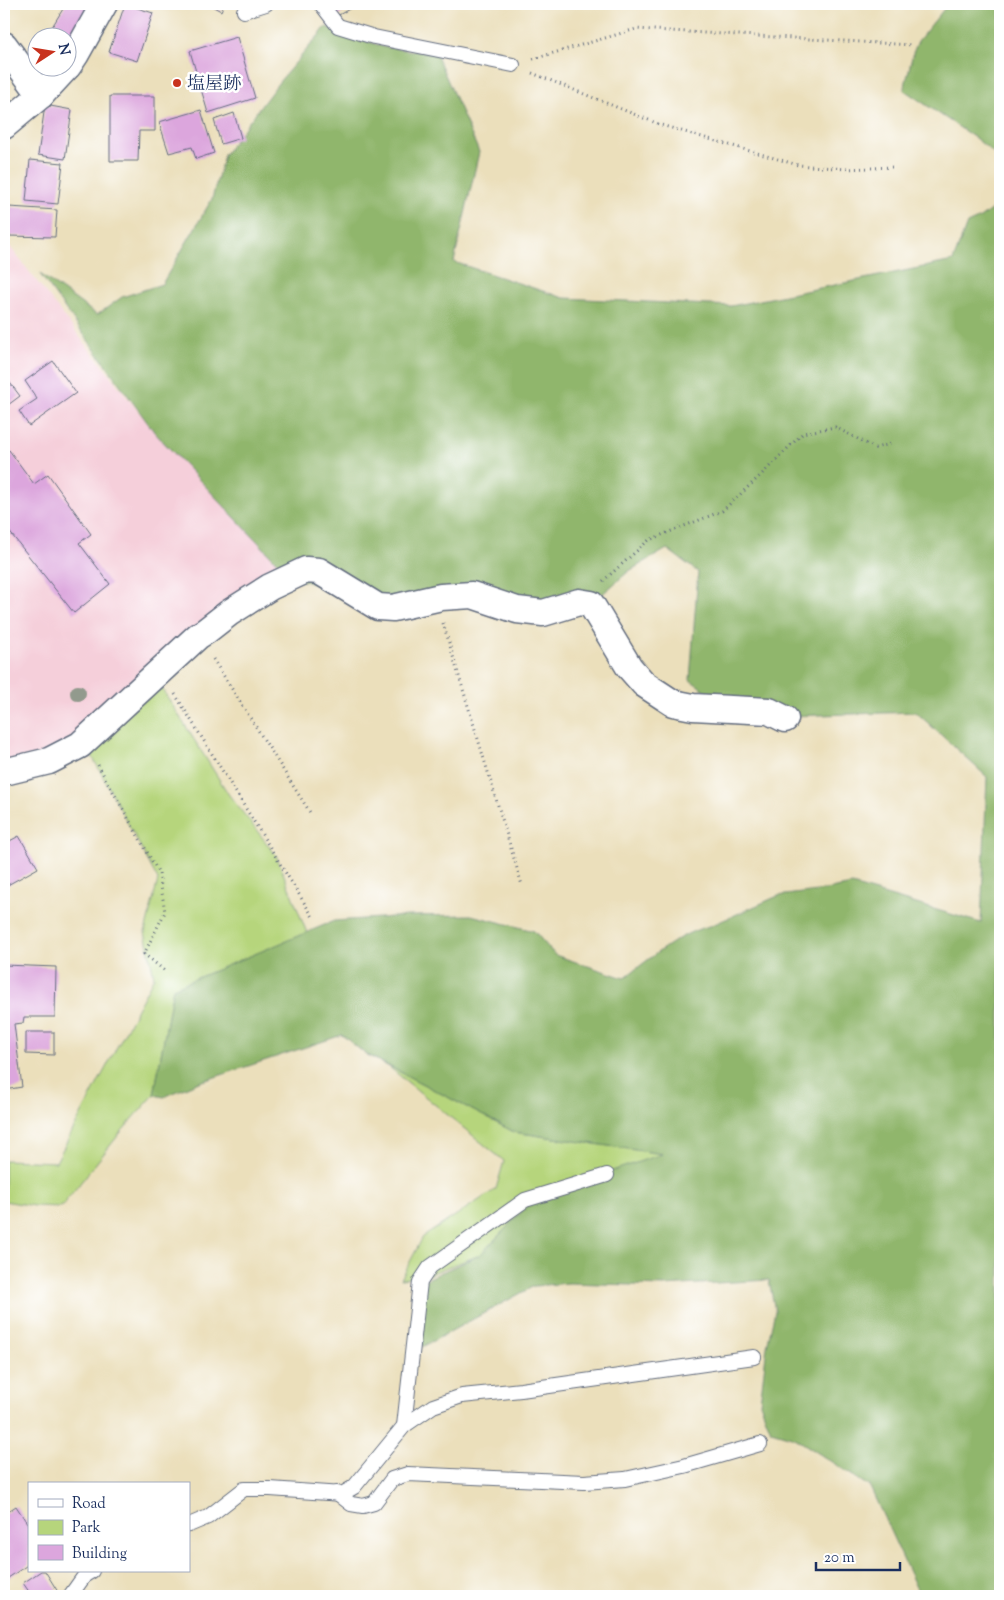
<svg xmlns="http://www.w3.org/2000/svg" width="1004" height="1600" font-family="'Sorts Mill Goudy','Noto Serif JP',serif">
	<rect width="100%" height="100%" fill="#fff"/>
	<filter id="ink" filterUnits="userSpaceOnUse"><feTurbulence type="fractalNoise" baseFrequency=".02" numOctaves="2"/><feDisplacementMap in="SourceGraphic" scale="10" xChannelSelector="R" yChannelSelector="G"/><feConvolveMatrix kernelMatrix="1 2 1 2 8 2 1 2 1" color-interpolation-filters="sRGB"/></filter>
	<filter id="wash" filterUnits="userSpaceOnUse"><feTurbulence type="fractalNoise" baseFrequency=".0096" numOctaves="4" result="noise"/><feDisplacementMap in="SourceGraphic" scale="20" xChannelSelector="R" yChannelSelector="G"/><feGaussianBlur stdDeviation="1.12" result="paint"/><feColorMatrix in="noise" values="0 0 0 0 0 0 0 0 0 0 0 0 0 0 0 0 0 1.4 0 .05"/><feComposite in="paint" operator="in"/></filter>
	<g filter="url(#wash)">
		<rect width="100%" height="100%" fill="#ebdfbb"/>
		<!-- built -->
		<path fill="#f5cfda" d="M4,239L155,433L291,577L50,754L4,761Z"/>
		<!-- green -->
		<g fill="#b6d57c" stroke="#68826d">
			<path d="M161,687L229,795L276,855L307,933L173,988L154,1095L121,1132L61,1207L34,1206L4,1201V1160L56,1162L154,977L145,932L158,880L84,741Z"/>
			<path d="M364,1053L514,1132L664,1154L533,1200L480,1255L424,1276L401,1279L423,1237L496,1189L504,1161L389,1067Z"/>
		</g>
		<!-- forest -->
		<g fill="#90b66c" stroke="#567265">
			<path d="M948,4H1000V158L975,138L904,90L913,53L918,41Z"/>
			<path d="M326,27L384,47L436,54L479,152L454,262L564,298L731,306L953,261L967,224L980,218L1000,203V1596H920L870,1487L795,1438L771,1431L760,1403L767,1346L775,1311L769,1280L664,1286L569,1283L534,1286L422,1347L420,1282L480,1255L536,1197L662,1154L514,1132L364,1053L342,1035L194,1084L164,1097L154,1095L173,988L334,921L409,916L471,915L534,931L555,955L624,978C650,959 678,933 710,926L778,896L825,890L852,885L981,923L987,777L916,712L788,716L722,702L690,680L698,572L667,549L629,571L591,604L474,602L393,608L291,577L155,433L40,274L97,315L122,297L162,284L212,199L224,155L279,82Z"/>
		</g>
		<g id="blocks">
			<!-- building -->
			<g fill="#dca6dd">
				<path d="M66,4H90L74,41L52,27Z"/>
				<path d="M125,4L153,13L137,61L109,52Z"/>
				<path d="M208,4H224L221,11Z"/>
				<path d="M331,4H358L337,16Z"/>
				<path d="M237,37L255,98L208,113L190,51Z"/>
				<path d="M110,96H155V131H139L138,161H110Z"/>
				<path d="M45,105L72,110L65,159L38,155Z"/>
				<path d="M201,110L214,153L196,159L192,147L169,153L159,122Z"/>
				<path d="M234,113L241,138L221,144L214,120Z"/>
				<path d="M30,160L63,163L58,204L26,201Z"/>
				<path d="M9,207L57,210L55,237L7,236Z"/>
				<path d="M53,361L76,393L29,426L19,411L37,399L25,381Z"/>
				<path d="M4,375L20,396L4,408Z"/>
				<path d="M9,450L34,484L48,474L91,534L79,543L110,584L74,613L4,525V454Z"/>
				<path d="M19,836L38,868L4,887V844Z"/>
				<path d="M4,965L56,967L55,1017H24L23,1023L14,1024L22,1087L4,1090Z"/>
				<path d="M26,1032H54V1055L26,1054Z"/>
				<path d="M16,1506L29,1526V1564L8,1578L4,1570V1514Z"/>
				<path d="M41,1571H45L58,1592L52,1596H32L23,1583Z"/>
			</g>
		</g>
	</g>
	<g filter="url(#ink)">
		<use href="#blocks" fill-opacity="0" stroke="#646d7f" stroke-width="1"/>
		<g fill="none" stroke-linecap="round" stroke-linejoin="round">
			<defs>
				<g id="lane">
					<path d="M321,4L338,26L374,37L513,65"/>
					<path d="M244,11L266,4"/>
					<path d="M404,1426L420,1282L430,1267L525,1200L607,1175"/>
					<path d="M337,1493L351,1504L363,1506L374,1503L392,1479L408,1474L584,1482L625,1479L684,1466L760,1444"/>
					<path d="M189,1525L208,1517L244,1489H270L342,1494L354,1487L404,1426L433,1406L462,1396L521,1390L754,1357"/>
					<path d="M70,1596L85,1575L92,1571"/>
				</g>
				<g id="street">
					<path d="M4,45L41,95"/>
					<path d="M68,66L76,54L104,4"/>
					<path d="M4,126L41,95L66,68"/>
					<path d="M4,772L49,761L80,745L198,636L206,631L229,613L270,587L306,570L319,571L378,607L393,608L441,597L472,595L517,610L543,613L579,602L591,604L629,667L644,684L673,703L693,707L769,711L785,719"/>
				</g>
			</defs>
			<!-- lane casing -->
			<use href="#lane" stroke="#646d7f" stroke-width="16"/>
			<!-- street casing -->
			<use href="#street" stroke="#646d7f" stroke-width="29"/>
			<!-- path -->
			<g stroke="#646d7f" stroke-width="3" stroke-dasharray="1 4" stroke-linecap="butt">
				<path d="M533,59L636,29L913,45"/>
				<path d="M532,73L661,125L798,165L846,169L894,167"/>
				<path d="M603,581L649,540L722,511L760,476L803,433L835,427L875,448L891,444"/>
				<path d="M443,623L522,885"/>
				<path d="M213,659L311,814"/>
				<path d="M175,694L313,917"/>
				<path d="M98,765L159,873L165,912L144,954L165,971"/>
			</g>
			<!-- lane -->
			<use href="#lane" stroke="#fff" stroke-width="14"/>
			<!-- street -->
			<use href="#street" stroke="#fff" stroke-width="26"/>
		</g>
		<!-- trees -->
		<circle fill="#929a8d" cx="78" cy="693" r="8"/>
	</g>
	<!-- markers -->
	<circle fill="#c8321e" stroke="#fff" stroke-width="2" cx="177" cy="83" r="5"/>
	<g text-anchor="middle" stroke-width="5" stroke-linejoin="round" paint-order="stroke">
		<!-- poi labels -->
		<g font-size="18" fill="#1b2f5e" stroke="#fff" text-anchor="start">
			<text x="187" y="89">塩屋跡</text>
		</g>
	</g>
	<!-- margin -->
	<rect width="1004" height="1600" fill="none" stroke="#fff" stroke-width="20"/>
	<!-- legend -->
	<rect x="28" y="1482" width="162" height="90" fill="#ffffff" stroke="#a4acbf"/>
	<rect x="38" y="1499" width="25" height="8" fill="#ffffff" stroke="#a4acbf"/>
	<text x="72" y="1508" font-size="15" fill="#1b2f5e">Road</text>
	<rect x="38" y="1520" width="25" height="15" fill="#b6d57c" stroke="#a4acbf"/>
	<text x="72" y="1532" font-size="15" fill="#1b2f5e">Park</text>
	<rect x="38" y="1545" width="25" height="15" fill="#dca6dd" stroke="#a4acbf"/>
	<text x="72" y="1558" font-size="15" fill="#1b2f5e">Building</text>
	<!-- north arrow -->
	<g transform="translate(52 52) rotate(78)"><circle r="24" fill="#ffffff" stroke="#a4acbf"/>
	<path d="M0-4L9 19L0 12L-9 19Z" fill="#c8321e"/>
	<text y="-8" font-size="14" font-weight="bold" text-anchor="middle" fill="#1b2f5e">N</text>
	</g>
	<!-- scale -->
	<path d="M816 1562v8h84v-8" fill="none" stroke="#1b2f5e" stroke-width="2.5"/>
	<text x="824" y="1562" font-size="15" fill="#1b2f5e" stroke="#ffffff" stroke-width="4" paint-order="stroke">20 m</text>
</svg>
